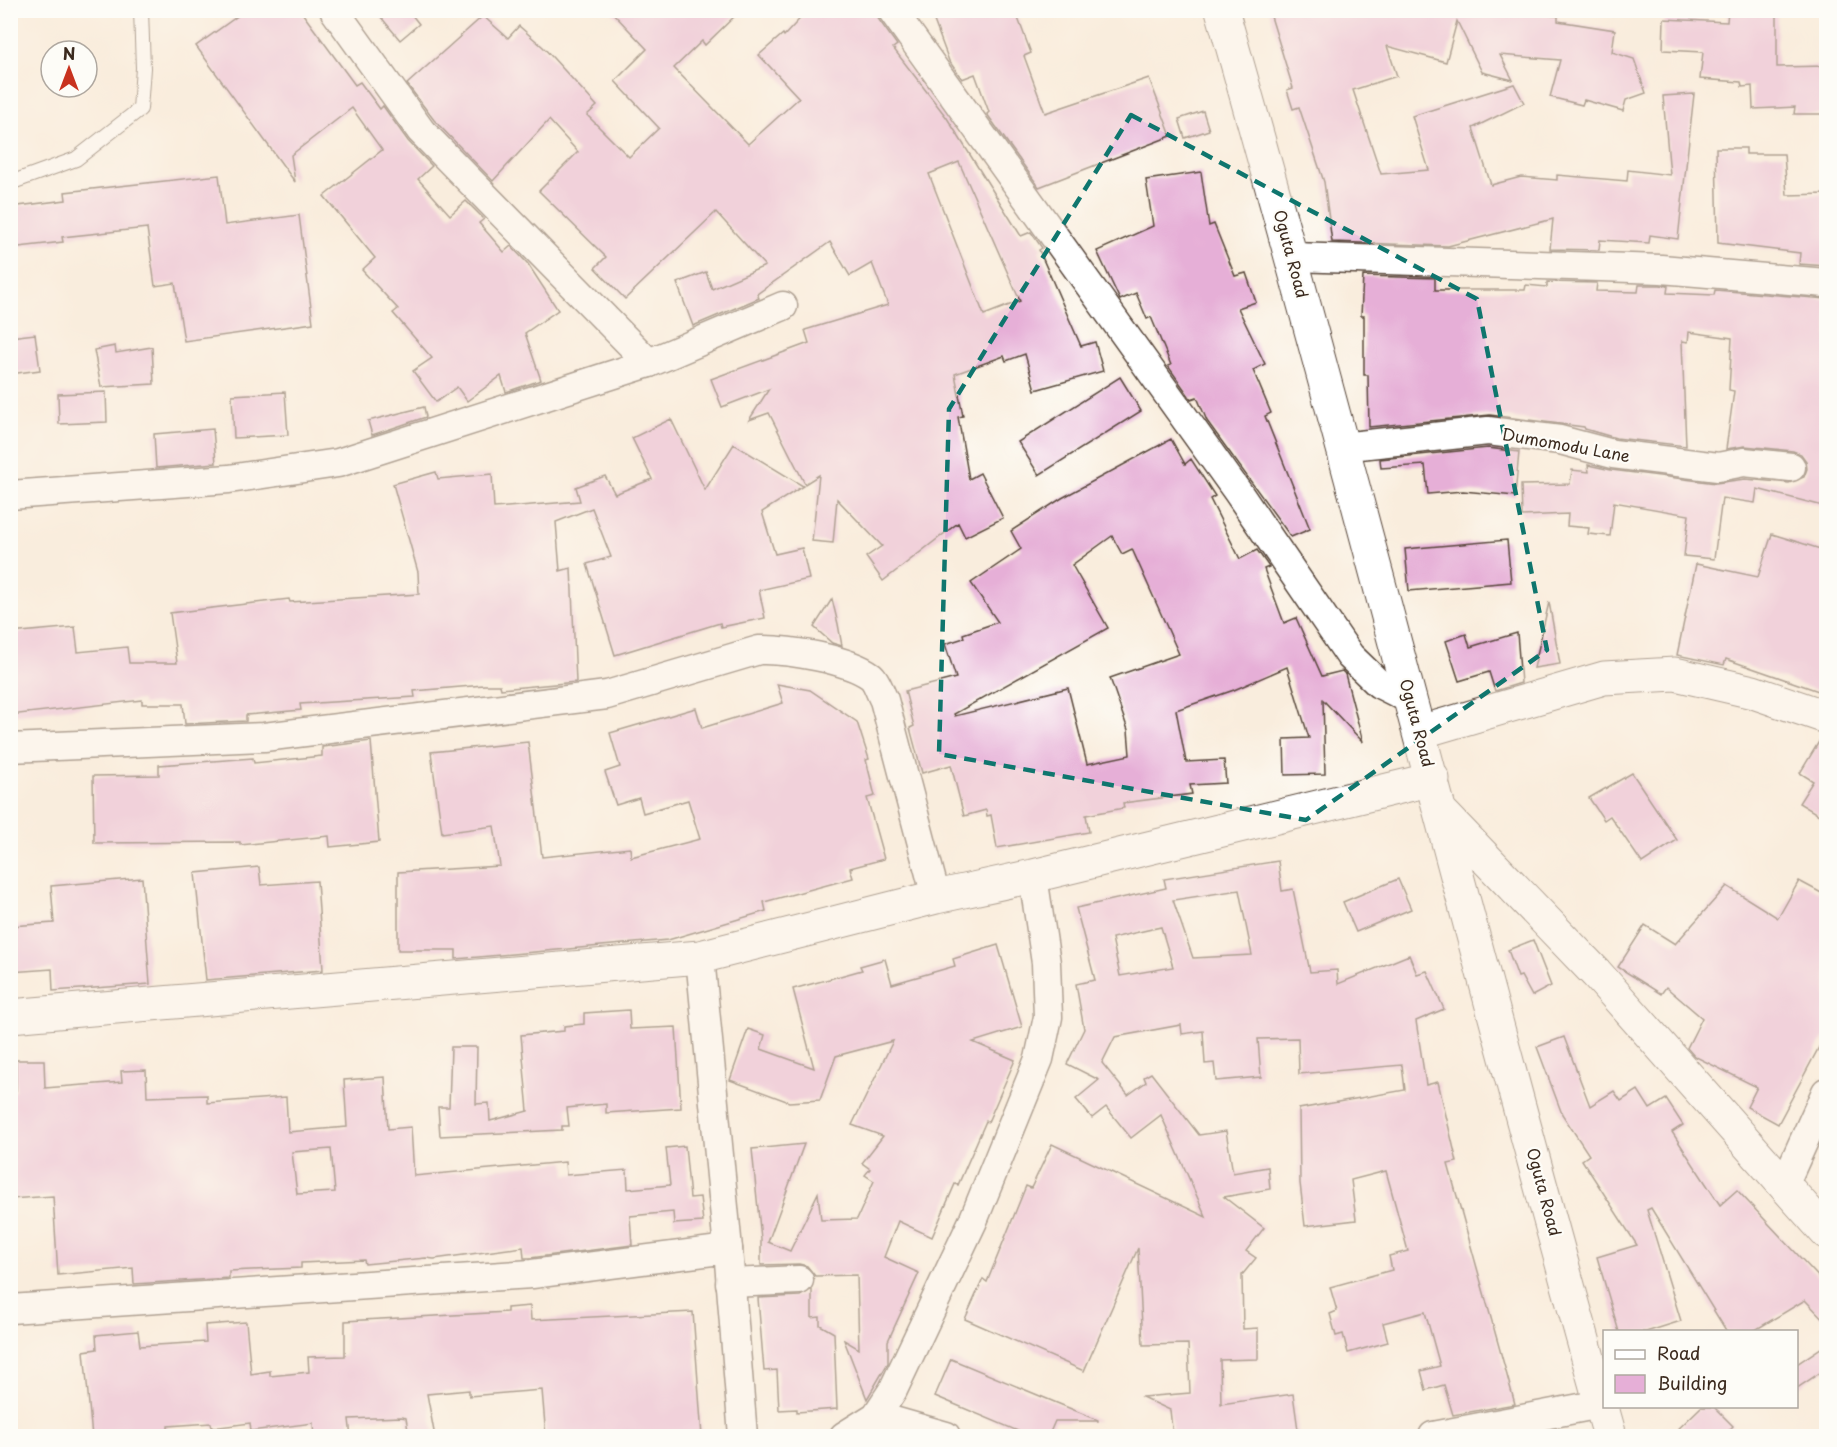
<svg xmlns="http://www.w3.org/2000/svg" width="1837" height="1447" font-family="'Playpen Sans',sans-serif">
	<rect width="100%" height="100%" fill="#fdfcf7"/>
	<filter id="ink" filterUnits="userSpaceOnUse"><feTurbulence type="fractalNoise" baseFrequency=".0167" numOctaves="2"/><feDisplacementMap in="SourceGraphic" scale="12" xChannelSelector="R" yChannelSelector="G"/><feConvolveMatrix kernelMatrix="1 2 1 2 8 2 1 2 1" color-interpolation-filters="sRGB"/></filter>
	<filter id="wash" filterUnits="userSpaceOnUse"><feTurbulence type="fractalNoise" baseFrequency=".008" numOctaves="4" result="noise"/><feDisplacementMap in="SourceGraphic" scale="24" xChannelSelector="R" yChannelSelector="G"/><feGaussianBlur stdDeviation="1.35" result="paint"/><feColorMatrix in="noise" values="0 0 0 0 0 0 0 0 0 0 0 0 0 0 0 0 0 1.4 0 .05"/><feComposite in="paint" operator="in"/></filter>
	<g filter="url(#wash)">
		<rect width="100%" height="100%" fill="#f9eddd"/>
		<g id="blocks">
			<!-- building -->
			<g fill="#e6afd7" fill-rule="evenodd">
				<path d="M246,10H300L355,85L360,82L380,109L383,106L408,141L432,166L418,179L450,215L466,201L484,219L479,223L504,252L511,246L528,264L558,310L525,333L541,380L506,392L501,376L467,401L457,387L436,402L413,371L432,358L393,313L398,309L362,270L375,258L324,196L382,150L352,108L291,155L295,182L196,46Z"/>
				<path d="M375,10H408L419,24L400,40Z"/>
				<path d="M610,10H741L705,45L702,41L674,68L748,144L799,98L759,55L783,34L784,36L808,10H876L879,20L897,45L893,48L947,118L1021,236L1031,232L1042,248L1039,250L1081,346L1095,342L1103,371L1035,390L1025,354L1006,361L1004,356L955,374L963,416L958,417L969,479L980,473L1003,518L965,537L958,523L883,581L866,557L882,546L837,499L833,543L812,541L819,475L805,484L769,413L749,420L769,389L722,407L711,379L809,343L805,330L888,305L872,263L850,276L830,242L757,294L759,298L693,326L677,283L706,272L712,289L765,266L716,212L625,299L595,268L606,257L539,191L578,152L549,120L493,181L434,120L407,84L483,16L508,38L519,26L543,47L597,106L587,115L629,157L659,128L615,81L647,49ZM959,162L1020,301L984,315L929,174Z"/>
				<path d="M930,10H1015L1031,53L1024,56L1045,113L1149,78L1171,136L1039,187L987,114L989,112L975,74L962,79L949,61Z"/>
				<path d="M1269,10H1485L1558,16V21L1615,30L1612,52L1634,59L1646,93L1626,100L1623,111L1584,100L1582,105L1550,97L1560,60L1500,55L1513,80L1482,72L1457,21L1446,62L1387,46L1397,76L1353,90L1381,174L1429,170L1412,116L1514,84L1524,103L1473,128L1491,185L1521,177L1557,180V175L1627,181L1628,170L1670,175L1663,96L1694,94L1678,239L1650,235L1649,243L1600,240L1599,250L1550,249L1553,219L1448,246L1332,242L1324,182L1299,107L1293,109L1287,90L1293,88Z"/>
				<path d="M1728,10H1777V67L1827,66V114H1794L1795,107L1753,109L1752,86L1742,87L1741,82L1700,79L1703,52L1663,50L1664,19L1727,22Z"/>
				<path d="M1203,111L1209,130L1185,138L1179,119Z"/>
				<path d="M1716,148H1746V154H1784L1787,195L1827,194V266L1799,264L1800,253L1718,243Z"/>
				<path d="M1201,172L1209,226L1214,224L1235,276L1246,273L1256,302L1238,308L1265,364L1253,370L1271,413L1265,416L1310,529L1291,537L1207,421L1197,397L1191,399L1168,366L1171,365L1151,317L1147,319L1136,293L1120,300L1097,251L1153,226L1146,180Z"/>
				<path d="M219,175L225,225L299,215L313,323L184,341L175,283L155,286L147,228L62,237L63,242L10,248V207L66,200L65,192Z"/>
				<path d="M1363,276L1435,278V290H1525L1526,285L1547,287V282L1597,283L1596,291L1638,292L1639,285H1660L1668,286L1667,293L1714,295L1715,290L1827,299V507L1757,489L1755,503L1722,498L1714,559L1684,556L1689,515L1614,502L1610,536L1588,534L1589,528L1567,526L1568,514L1522,516L1521,485L1570,484L1572,470L1589,472L1588,465L1611,470L1716,483L1745,479L1789,483L1804,477L1807,469L1806,461L1801,454L1793,451L1745,446L1726,449L1734,391L1729,390L1732,338L1689,332L1688,342L1682,341L1686,446L1616,438L1585,429L1584,427L1490,415L1369,427L1368,375H1364V316H1361Z"/>
				<path d="M35,334L40,370L10,374V337Z"/>
				<path d="M115,346L116,353L152,347L154,384L101,387L94,350Z"/>
				<path d="M1120,377L1141,411L1039,475L1018,442Z"/>
				<path d="M106,392L107,422L59,424L58,394Z"/>
				<path d="M285,392L288,435L234,438L232,395Z"/>
				<path d="M424,407L426,417L372,435L368,421Z"/>
				<path d="M671,419L705,490L734,444L803,486L762,512L775,554L802,548L809,579L759,590L765,618L721,627L720,623L615,655L587,564L611,557L592,508L556,522L560,571L571,568L576,682L501,689L500,685H484L414,691L415,697L300,704L301,710L246,715V721L185,724L183,704H142V700L10,715V633L75,627L78,652L127,647L129,663H177L170,613L289,599L290,602L419,594L418,572L393,484L436,472L438,479L492,474L494,508L580,501L576,487L605,476L615,494L652,479L632,438Z"/>
				<path d="M213,429L216,463L156,468L154,434Z"/>
				<path d="M1171,439L1185,464L1191,459L1215,496L1210,499L1240,559L1257,550L1269,567L1264,569L1284,623L1296,618L1322,676L1342,671L1345,674L1363,742L1323,700L1325,774L1285,775L1284,739L1309,738L1287,667L1234,690L1176,710L1186,762L1224,760L1226,783L1190,785L1192,794L1123,803L1124,808L1086,815L1089,832L997,848L991,815L987,816L986,810L964,816L951,765L922,773L910,728L914,726L905,691L956,678L945,644L964,638L963,634L998,622L971,583L1021,549L1011,531L1062,498ZM1112,536L1122,554L1132,549L1179,654L1110,678L1128,730L1130,755L1087,764L1068,688L955,716L954,714L1108,628L1072,565Z"/>
				<path d="M1488,448L1519,452L1515,496L1463,491L1428,494L1425,465L1381,468L1380,459Z"/>
				<path d="M1772,534L1827,551V694L1726,659L1724,665L1677,655L1696,564L1758,577Z"/>
				<path d="M1507,540L1511,582L1409,591L1405,549Z"/>
				<path d="M832,599L838,624L842,646L832,643L814,627Z"/>
				<path d="M1549,602L1560,664L1534,668Z"/>
				<path d="M1517,633L1521,683L1495,691L1489,672L1459,681L1446,641L1466,634L1470,647Z"/>
				<path d="M777,684L810,690L857,722L869,759L866,760L875,796L867,798L884,859L850,868L853,878L764,902L766,911L668,940L456,959V950H398V872L500,866L494,826L442,833L431,752L528,742L542,857L630,848L631,857L700,839L688,800L643,813L639,798L616,805L605,772L620,767L610,733L696,708L702,728L783,703Z"/>
				<path d="M1823,735H1827V820L1799,803L1813,781L1800,773Z"/>
				<path d="M371,741L379,842L330,847L329,836L240,845V842L94,843L93,776L159,775V765L253,758L254,763L322,756V747Z"/>
				<path d="M1632,773L1677,840L1642,863L1610,816L1604,820L1589,798Z"/>
				<path d="M1278,861L1282,891L1293,889L1310,972L1337,970L1338,984L1409,955L1417,974L1427,971L1444,1009L1416,1021L1426,1085L1438,1082L1457,1162L1448,1164L1515,1404L1453,1415L1444,1385L1426,1390L1421,1371L1440,1366L1425,1312L1383,1323L1388,1342L1348,1353L1343,1334L1336,1336L1330,1314L1337,1311L1330,1287L1392,1270L1389,1256L1408,1251L1386,1171L1351,1180L1356,1220L1305,1226L1300,1183L1299,1109L1405,1090L1402,1065L1299,1074L1298,1038L1258,1039L1261,1077L1216,1081L1214,1063L1205,1064L1203,1031L1182,1034L1181,1025L1115,1037L1102,1063L1128,1095L1146,1082L1144,1077L1151,1073L1199,1135L1226,1131L1233,1173L1268,1167L1270,1189L1224,1197L1264,1228L1246,1251L1256,1258L1242,1275L1243,1329L1258,1328V1359L1220,1360L1221,1404L1293,1394L1299,1437H1173L1170,1410L1142,1397L1190,1393L1188,1344L1143,1345L1138,1248L1084,1371L965,1319L983,1279L987,1282L1026,1186L1031,1188L1052,1144L1206,1217L1161,1115L1131,1138L1106,1107L1092,1118L1076,1099L1099,1080L1067,1064L1084,1029L1076,984L1095,980L1076,908L1166,888L1164,879ZM1239,890L1252,955L1193,958L1173,900ZM1161,927L1173,967L1120,976L1112,938Z"/>
				<path d="M259,867L261,885L317,881L323,970L206,980L195,873Z"/>
				<path d="M142,878L150,984L53,991L52,969L10,972V926L54,923L51,886Z"/>
				<path d="M1398,879L1411,909L1356,932L1343,902Z"/>
				<path d="M1799,881L1827,896V1032L1778,1124L1747,1107L1757,1087L1694,1056L1687,1048L1702,1018L1666,987L1661,994L1618,967L1645,925L1675,944L1727,886L1778,918Z"/>
				<path d="M1533,940L1551,986L1532,996L1521,976L1518,977L1508,950Z"/>
				<path d="M998,945L1022,1027L973,1042L1015,1060L988,1122L986,1121L958,1185L955,1184L932,1237L898,1221L884,1257L919,1273L888,1341V1363L867,1399L844,1340L859,1349L857,1275L815,1276L807,1266L799,1264L761,1265V1239L752,1149L804,1144L768,1242L790,1251L818,1193L821,1220L857,1219L874,1181L865,1175L870,1169L862,1163L883,1136L852,1125L893,1041L836,1056L820,1100L789,1102L730,1080L748,1029L765,1035L761,1049L814,1068L793,989L862,970L860,966L885,959L892,984L955,966L953,959Z"/>
				<path d="M629,1010L630,1029L676,1027L681,1108L606,1113V1104L567,1108L569,1126H562V1130L440,1136L438,1107H449L451,1047H477L476,1104L489,1103L490,1121L528,1111L521,1035L564,1031V1026L584,1024V1013Z"/>
				<path d="M1564,1037L1590,1106L1614,1091L1621,1101L1638,1090L1650,1109L1666,1099L1683,1125L1672,1132L1720,1205L1737,1190L1827,1286V1323L1805,1300L1752,1332H1727L1651,1208L1647,1210L1681,1321L1646,1332H1619L1597,1257L1637,1245L1582,1160L1589,1155L1562,1114L1537,1047Z"/>
				<path d="M16,1060H44L45,1088L122,1082L121,1071L146,1070L147,1097L207,1095V1103L286,1097L288,1132L347,1127L344,1080L385,1077L388,1129L411,1127L414,1176L565,1162L566,1175L627,1170L628,1189L670,1185L666,1148L685,1146L690,1198L700,1197L703,1222L674,1224L673,1212L630,1216L632,1245L530,1258H524L523,1247L434,1259L426,1258L365,1264L364,1260L301,1263V1268L229,1271V1278L134,1284L133,1268L58,1275L53,1196L10,1199V1092L16,1091ZM331,1149L335,1192L297,1194L292,1152Z"/>
				<path d="M812,1289V1318L820,1317V1325L834,1333L837,1409L797,1412V1409L779,1410L777,1370L764,1371L758,1298L800,1296Z"/>
				<path d="M530,1306L531,1320L693,1312L702,1437H546L542,1390L469,1396V1390L427,1394L435,1437H409L406,1418L401,1417L349,1419L351,1437H314L313,1423L251,1431L250,1423L212,1428L211,1423L168,1426V1431L136,1433V1437H92L84,1351L97,1349L96,1335L138,1331L140,1346L206,1342L205,1325L246,1322L251,1374L270,1371V1376L309,1372L308,1357L345,1356V1321L507,1312V1308Z"/>
				<path d="M1827,1344V1368L1797,1388V1364Z"/>
				<path d="M951,1359L1098,1420V1421H1055L1048,1437H1032L935,1396Z"/>
				<path d="M1701,1407H1714L1733,1426L1723,1437H1670Z"/>
			</g>
		</g>
	</g>
	<g filter="url(#ink)">
		<use href="#blocks" fill-opacity="0" stroke="#58473b" stroke-width="1.5"/>
		<g fill="none" stroke-linecap="round" stroke-linejoin="round">
			<defs>
				<path id="lane" d="M10,183L76,159L140,109L143,68L141,10"/>
				<g id="street">
					<path d="M334,10L421,131L649,363"/>
					<path d="M892,10L1237,491L1350,656L1379,684L1411,700"/>
					<path d="M1293,257L1661,269L1826,283"/>
					<path d="M1341,447L1488,431L1560,440L1613,454L1718,467L1744,462L1791,467"/>
					<path d="M10,495L229,479L338,463L649,363L783,306"/>
					<path d="M10,748L264,737L607,695L759,650C787,649 848,659 871,676C877,681 880,693 884,700L936,897"/>
					<path d="M700,957L728,1249"/>
					<path d="M1784,1185L1826,1092"/>
					<path d="M730,1283L799,1280"/>
					<path d="M10,1309L532,1274L728,1249L743,1436"/>
					<path d="M876,1416L946,1436"/>
					<path d="M844,1436L876,1416L893,1390L973,1221L1039,1059L1048,1017L1046,963L1033,876"/>
					<path d="M1433,1436L1601,1404"/>
				</g>
				<g id="secondary">
					<path d="M1222,10C1357,484 1476,963 1610,1436"/>
					<path d="M1420,732L1604,678L1675,674L1753,692L1826,717"/>
					<path d="M1444,815L1596,973L1826,1232"/>
					<path d="M10,1016L700,957L936,897L1033,876L1433,779"/>
				</g>
			</defs>
			<!-- lane casing -->
			<use href="#lane" stroke="#58473b" stroke-width="16"/>
			<!-- street casing -->
			<use href="#street" stroke="#58473b" stroke-width="31"/>
			<!-- secondary casing -->
			<use href="#secondary" stroke="#58473b" stroke-width="35"/>
			<!-- lane -->
			<use href="#lane" stroke="#fff" stroke-width="14"/>
			<!-- street -->
			<use href="#street" stroke="#fff" stroke-width="28"/>
			<!-- secondary -->
			<use href="#secondary" stroke="#fff" stroke-width="33"/>
		</g>
	</g>
	<!-- marked area -->
	<path d="M0 0H1837V1447H0ZM1131,115L1477,299L1547,650L1306,820L939,754L949,409Z" fill="#f9eddd" fill-opacity=".55" fill-rule="evenodd"/>
	<path fill="none" stroke="#0f766e" stroke-width="4.5" stroke-dasharray="12 8" stroke-linejoin="round" d="M1131,115L1477,299L1547,650L1306,820L939,754L949,409Z"/>
	<g text-anchor="middle" stroke-width="4.5" stroke-linejoin="round" paint-order="stroke">
		<!-- street labels -->
		<g font-size="16" fill="#3b2a1e" stroke="#fdfcf7">
			<text transform="translate(1291 254) rotate(75)" y="6">Oguta Road</text>
			<text transform="translate(1566 445) rotate(10)" y="6">Dumomodu Lane</text>
			<text transform="translate(1417 723) rotate(75)" y="6">Oguta Road</text>
			<text transform="translate(1544 1192) rotate(75)" y="6">Oguta Road</text>
		</g>
	</g>
	<!-- margin -->
	<rect width="1837" height="1447" fill="none" stroke="#fdfcf7" stroke-width="36"/>
	<!-- legend -->
	<rect x="1603" y="1330" width="195" height="78" fill="#fdfcf7" stroke="#afa8a0" stroke-width="1.5"/>
	<rect x="1615" y="1350" width="30" height="9" fill="#ffffff" stroke="#afa8a0" stroke-width="1.5"/>
	<text x="1657" y="1360" font-size="18" fill="#3b2a1e">Road</text>
	<rect x="1615" y="1375" width="30" height="18" fill="#e6afd7" stroke="#afa8a0" stroke-width="1.5"/>
	<text x="1657" y="1390" font-size="18" fill="#3b2a1e">Building</text>
	<!-- north arrow -->
	<g transform="translate(69 69)"><circle r="28" fill="#fdfcf7" stroke="#afa8a0" stroke-width="1.5"/>
	<path d="M0-4.5L10 22L0 15L-10 22Z" fill="#c8321e"/>
	<text y="-9" font-size="16" font-weight="bold" text-anchor="middle" fill="#3b2a1e">N</text>
	</g>
</svg>
